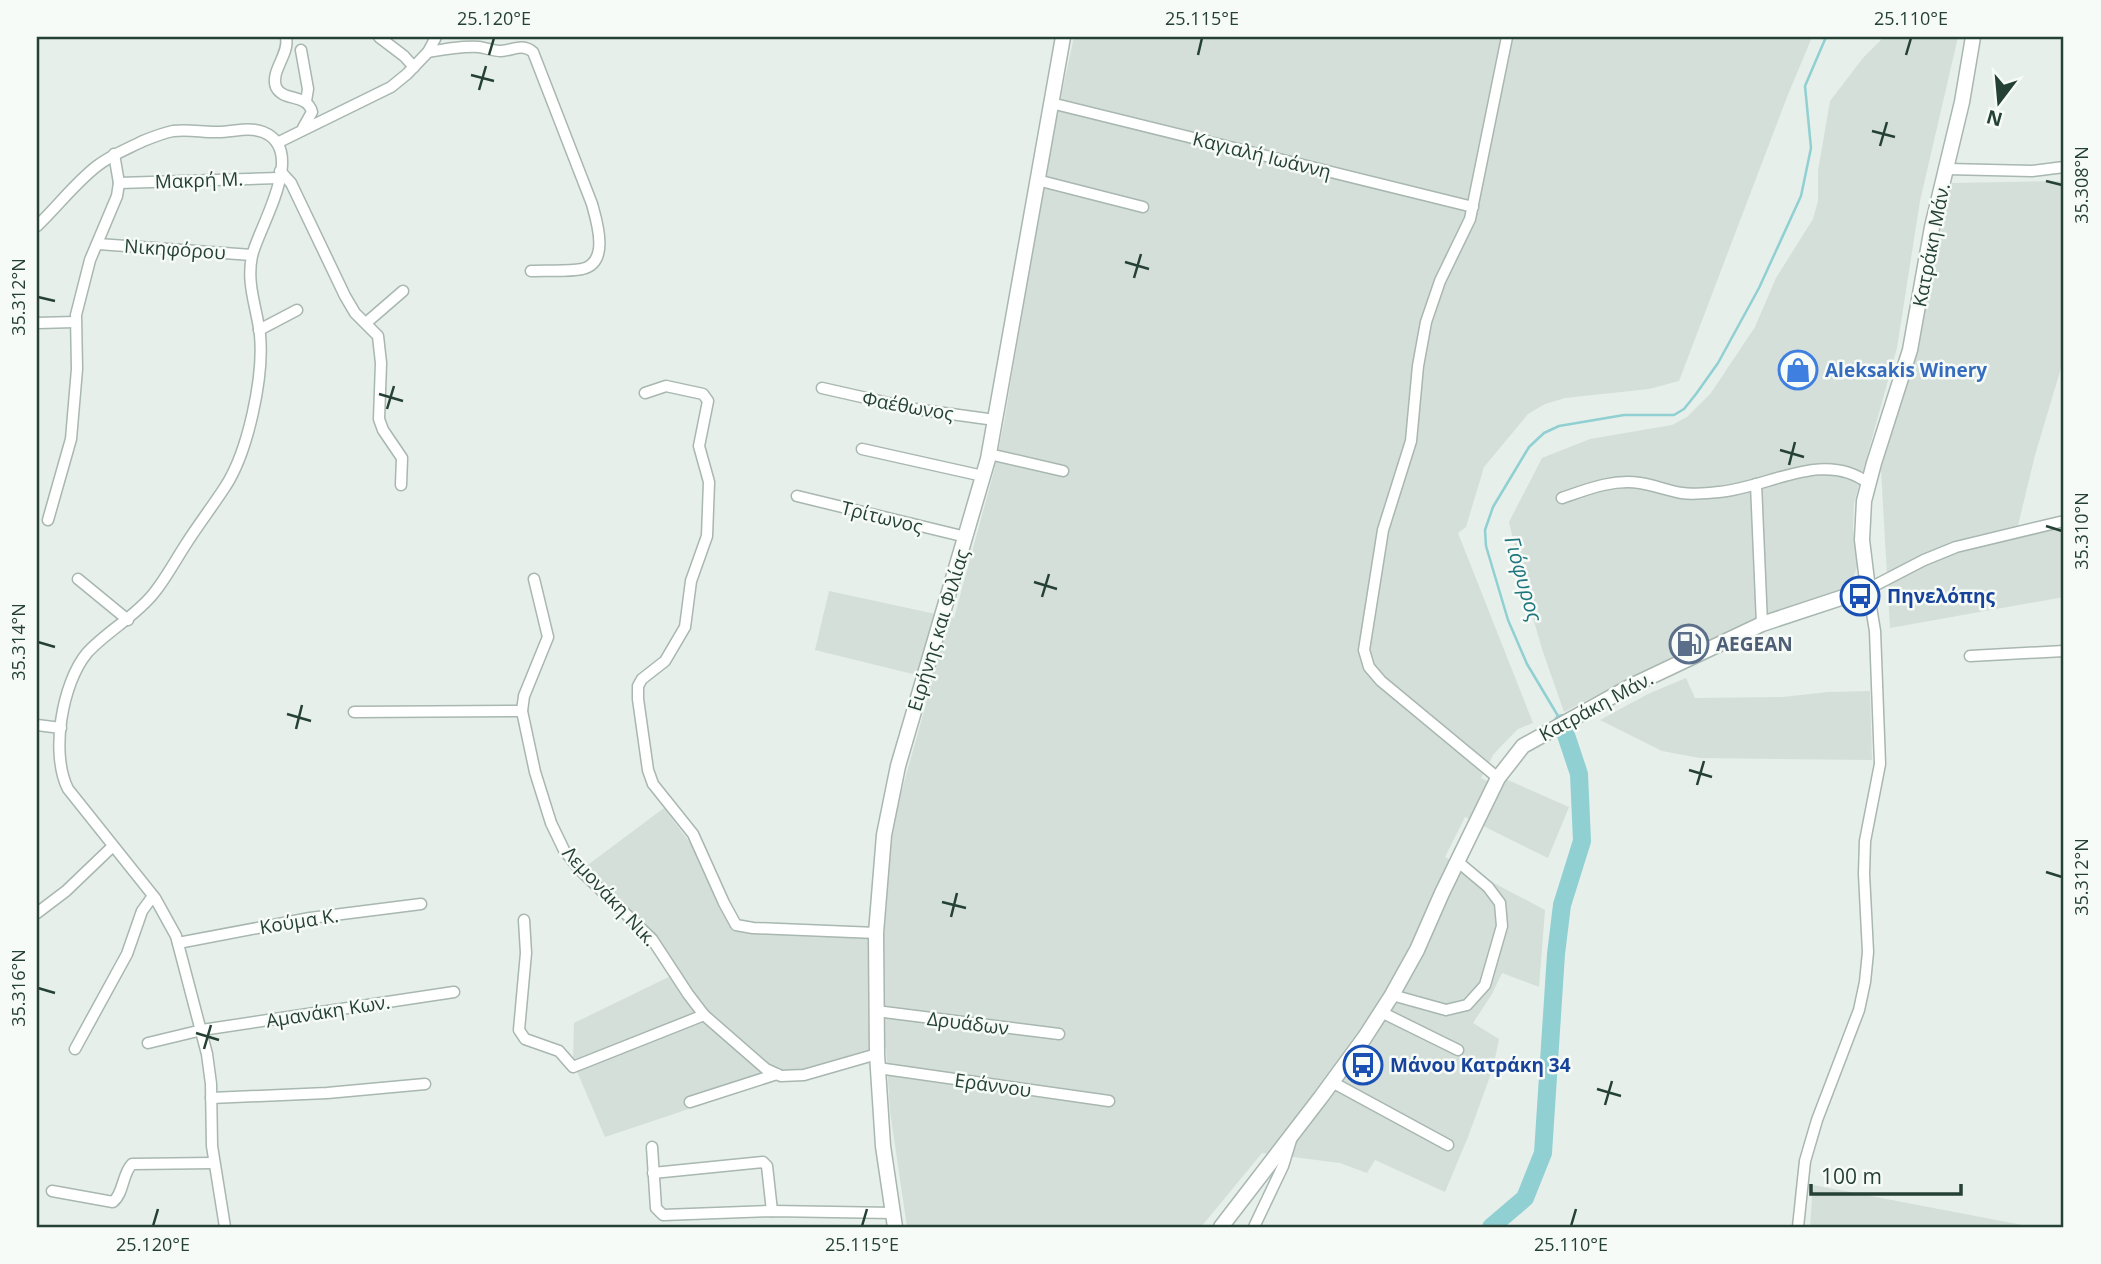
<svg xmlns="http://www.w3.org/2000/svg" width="2101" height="1264" font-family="'Open Sans',sans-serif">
	<rect width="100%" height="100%" fill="#e6efea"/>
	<!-- built -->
	<g fill="#d4dfd9">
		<path d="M1074,37H1812L1787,97L1679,381L1649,389L1565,398L1545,404L1528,414L1484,467L1466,527L1458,533L1533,723L1518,729L1504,743L1493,755L1481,778L1497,786L1501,777L1569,807L1548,858L1465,817L1445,857L1545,910L1539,987L1502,973L1492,994L1473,1023L1499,1039L1493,1068L1468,1137L1445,1192L1375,1160L1367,1173L1340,1163L1262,1153L1201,1227H907L890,1111L886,1048L772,1081L605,1137L573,1062L574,1023L679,972L585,867L664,808L694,848L723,915L739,930L758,934L884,937L893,822L933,679L815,650L829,591L954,618L994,471L1004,423L1049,151Z"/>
		<path d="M1884,37H1958L1920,201L1897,348L1854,503L1853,527L1858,565L1852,581L1842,590L1774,613L1614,686L1564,712L1542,649L1525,590L1509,522L1542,458L1590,439L1672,425L1687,417L1711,393L1755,327L1776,278L1813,219L1818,201V171L1830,101L1863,58Z"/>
		<path d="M2064,181V358L2035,455L2015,538L2064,526V597L1890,628L1881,470L1916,346L1945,201L1952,183Z"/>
		<path d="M1686,678L1695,698L1783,697L1828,692L1870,691L1872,760L1700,758L1662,751L1600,720L1648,694Z"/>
		<path d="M1813,1185L2033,1227H1810Z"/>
	</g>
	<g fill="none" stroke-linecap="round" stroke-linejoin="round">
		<!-- stream -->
		<path stroke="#90cfd2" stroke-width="2.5" d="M1561,721L1527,664L1508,620L1486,546L1485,530L1493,507L1529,447L1544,433L1559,426L1624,415H1674L1684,409L1696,394L1718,363L1759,288L1801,196L1811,148L1805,86L1826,37"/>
		<!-- river -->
		<path stroke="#90cfd2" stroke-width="18" d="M1491,1227L1525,1198L1543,1153L1556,954L1562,905L1582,841L1579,774L1562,723"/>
		<defs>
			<g id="minor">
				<path d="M286,37C290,54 270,71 276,87C283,102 307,93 312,112L303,128"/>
				<path d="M379,37L404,56L414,67"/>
				<path d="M301,50L308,89L306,101"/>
				<path d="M428,52C445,49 461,46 479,47C486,48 494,51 501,51C514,50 522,43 533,52L592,204C597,222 610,263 582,269C566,272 548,270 531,271"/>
				<path d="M1051,103L1473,207"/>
				<path d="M277,143L391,87L407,74L428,52L436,37"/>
				<path d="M1947,169L2032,171L2064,167"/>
				<path d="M280,171L291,183L345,296L355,313L378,336L381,363L379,419L383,430L402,458L401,485"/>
				<path d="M1037,180L1143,207"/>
				<path d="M119,183L279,178"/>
				<path d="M37,226C57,207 75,183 97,166C111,155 127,149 143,141C153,137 163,133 173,131C188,129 201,132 215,132C231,133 247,126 263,132C309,150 258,228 252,256C246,284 257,308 260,335C264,377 248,452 225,487C212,507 198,525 186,544C175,561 166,578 154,593C135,617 107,631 87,653C62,683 50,754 68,789L155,898L176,936L207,1054L211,1084L212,1146L225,1227"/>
				<path d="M98,244L252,255"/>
				<path d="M37,323L75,322"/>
				<path d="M366,323L403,291"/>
				<path d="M259,330L297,310"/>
				<path d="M822,388L915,409L995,420"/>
				<path d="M645,393L666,386L703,394L708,401L699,446L709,482L707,536L691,581L685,627L665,661L642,679L638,686V699L648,770L653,784L693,834L724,903L736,925L753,928L876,933"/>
				<path d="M862,449L983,476"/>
				<path d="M989,454L1063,471"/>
				<path d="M1756,484L1762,624"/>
				<path d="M797,496L966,537"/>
				<path d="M1562,498C1588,489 1612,479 1640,483C1654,485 1668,491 1682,493C1693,495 1707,493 1719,492C1768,488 1823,449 1868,483"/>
				<path d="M48,520L71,439L77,369L76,315L90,260L117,196L119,183L114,154"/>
				<path d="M78,579L128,620"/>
				<path d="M534,579L548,637L524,696L522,711L535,772L551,823L564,850L580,870L652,939L688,994L704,1015L766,1069L781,1076L804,1075L877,1054"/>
				<path d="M1970,656L2064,651"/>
				<path d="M354,712L522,711"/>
				<path d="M37,725L61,728"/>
				<path d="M1498,778L1381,681L1369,667L1364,650L1383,530L1411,441L1418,366L1426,322L1440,281L1470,219L1507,37"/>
				<path d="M37,913L66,891L113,846"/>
				<path d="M524,920L526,953L519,1030L525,1039L559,1051L573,1067L704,1015"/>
				<path d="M178,943L310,918L421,904"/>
				<path d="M1392,995L1446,1010L1467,1005L1485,985L1502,926L1500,903L1488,887L1457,861"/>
				<path d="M876,1011L1059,1034"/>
				<path d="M1381,1012L1458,1050"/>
				<path d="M148,1043L202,1030L454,992"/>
				<path d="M75,1049L127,954L142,911L153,896"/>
				<path d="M878,1068L1109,1101"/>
				<path d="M1332,1082L1448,1145"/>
				<path d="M211,1098L327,1093L425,1084"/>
				<path d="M690,1102L777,1074"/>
				<path d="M652,1147L656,1208L663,1215L772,1211L893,1213"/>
				<path d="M653,1173L763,1162L767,1166L772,1211"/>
				<path d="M52,1191L113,1202C124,1193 122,1174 132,1164L214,1163"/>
				<path d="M1254,1227L1283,1166L1291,1140"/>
				<path d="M1798,1227L1805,1161L1817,1120L1859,1010L1865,982L1868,952L1864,874L1865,841L1880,764L1875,631L1868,589L1924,560L1956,547L2064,521"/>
			</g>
			<g id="tertiary">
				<path d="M895,1227L883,1146L877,1054L876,933L884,835L898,766L988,459L1063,37"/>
				<path d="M1221,1227L1321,1097L1365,1037L1392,995L1417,950L1442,893L1498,778L1523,746L1631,686L1762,624L1868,589L1862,540L1864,501L1874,463L1910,350L1932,227L1962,102L1973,37"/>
			</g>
		</defs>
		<!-- minor casing -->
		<use href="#minor" stroke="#a8b7b0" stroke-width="13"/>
		<!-- tertiary casing -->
		<use href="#tertiary" stroke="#a8b7b0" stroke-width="17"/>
		<!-- minor -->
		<use href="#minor" stroke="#fff" stroke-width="10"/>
		<!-- tertiary -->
		<use href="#tertiary" stroke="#fff" stroke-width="14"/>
	</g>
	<!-- ticks -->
	<path fill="none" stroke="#254136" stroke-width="2.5" d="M489,55L494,38M1198,55L1202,38M1906,55L1911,38M471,75L494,81M479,90L486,66M1872,131L1895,137M1880,146L1887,122M2046,181L2062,185M1125,262L1149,269M1134,278L1141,254M38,297L55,301M379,394L403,401M387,409L394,386M1780,450L1804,457M1789,465L1795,442M2046,526L2062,531M1034,582L1057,589M1042,597L1049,574M38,642L55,647M287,714L311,721M296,729L302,705M1689,770L1712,777M1697,785L1704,761M2046,872L2062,877M942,902L966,908M951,917L957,893M38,988L55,993M196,1033L219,1040M204,1049L211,1025M1597,1089L1621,1096M1605,1105L1612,1081M153,1226L158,1209M862,1226L867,1209M1571,1226L1576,1209"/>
	<!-- icons -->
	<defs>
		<symbol id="shop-ring" viewBox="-11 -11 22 22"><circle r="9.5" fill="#f7fbf8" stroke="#3f7fe0" stroke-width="1.5"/><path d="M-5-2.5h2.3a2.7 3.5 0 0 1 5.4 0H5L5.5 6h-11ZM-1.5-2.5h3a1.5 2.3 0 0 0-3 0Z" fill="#3f7fe0"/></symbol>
		<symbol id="bus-ring" viewBox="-11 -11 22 22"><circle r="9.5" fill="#f7fbf8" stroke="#1a4fb4" stroke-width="1.5"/><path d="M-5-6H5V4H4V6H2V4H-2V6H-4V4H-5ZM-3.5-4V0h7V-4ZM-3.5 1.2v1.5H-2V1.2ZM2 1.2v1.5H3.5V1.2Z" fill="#1a4fb4"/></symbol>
		<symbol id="fuel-ring" viewBox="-11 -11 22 22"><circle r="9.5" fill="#f7fbf8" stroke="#5c6f8a" stroke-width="1.5"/><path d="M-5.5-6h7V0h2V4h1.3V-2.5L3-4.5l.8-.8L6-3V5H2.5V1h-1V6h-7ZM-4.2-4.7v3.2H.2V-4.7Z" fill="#5c6f8a"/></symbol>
	</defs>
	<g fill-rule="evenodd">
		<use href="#shop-ring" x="1776" y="348" width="44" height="44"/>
		<use href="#bus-ring" x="1838" y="574" width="44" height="44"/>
		<use href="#fuel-ring" x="1667" y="622" width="44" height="44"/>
		<use href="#bus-ring" x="1341" y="1043" width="44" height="44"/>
	</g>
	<g text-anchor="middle" stroke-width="5" stroke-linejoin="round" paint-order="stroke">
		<!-- street labels -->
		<g font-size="19" fill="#254136" stroke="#f7fbf8">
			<text transform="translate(1262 155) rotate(14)" y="7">Καγιαλή Ιωάννη</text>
			<text transform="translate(199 180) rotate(-2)" y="7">Μακρή Μ.</text>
			<text transform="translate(1931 245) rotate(-79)" y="7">Κατράκη Μάν.</text>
			<text transform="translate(175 249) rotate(4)" y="7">Νικηφόρου</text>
			<text transform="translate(908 406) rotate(10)" y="7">Φαέθωνος</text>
			<text transform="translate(882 517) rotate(14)" y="7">Τρίτωνος</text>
			<text transform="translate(938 630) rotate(-73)" y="7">Ειρήνης και Φιλίας</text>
			<text transform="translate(1596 706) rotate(-28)" y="7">Κατράκη Μάν.</text>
			<text transform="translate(610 896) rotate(47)" y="7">Λεμονάκη Νικ.</text>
			<text transform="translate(299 921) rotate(-9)" y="7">Κούμα Κ.</text>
			<text transform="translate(328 1011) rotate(-9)" y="7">Αμανάκη Κων.</text>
			<text transform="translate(968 1023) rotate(7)" y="7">Δρυάδων</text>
			<text transform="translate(993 1085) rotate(8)" y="7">Εράννου</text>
		</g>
		<!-- shop labels -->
		<g font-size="19" font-weight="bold" fill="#366cbe" stroke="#f7fbf8" text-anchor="start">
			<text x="1825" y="377">Aleksakis Winery</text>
		</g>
		<!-- transit labels -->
		<g font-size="19" font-weight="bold" fill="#164399" stroke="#f7fbf8" text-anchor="start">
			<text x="1887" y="603">Πηνελόπης</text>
			<text x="1390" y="1072">Μάνου Κατράκη 34</text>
		</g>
		<!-- service labels -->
		<g font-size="19" font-weight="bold" fill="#4e5e75" stroke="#f7fbf8" text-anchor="start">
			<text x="1716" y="651">AEGEAN</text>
		</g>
		<!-- water labels -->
		<g font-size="21" font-style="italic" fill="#1f777d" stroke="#f7fbf8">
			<text transform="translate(1523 579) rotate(74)" y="7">Γιόφυρος</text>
		</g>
	</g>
	<!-- border -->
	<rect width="2101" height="1264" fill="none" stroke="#f7fbf8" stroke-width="77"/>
	<!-- north arrow -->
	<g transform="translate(1999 102) rotate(196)" stroke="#f7fbf8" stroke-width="5" paint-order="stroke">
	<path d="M0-5L12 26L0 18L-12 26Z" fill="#254136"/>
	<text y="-10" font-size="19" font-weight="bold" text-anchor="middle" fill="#254136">N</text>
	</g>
	<!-- scale -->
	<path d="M1811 1184v10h150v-10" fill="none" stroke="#254136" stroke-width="3.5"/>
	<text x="1821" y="1184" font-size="21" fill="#254136" stroke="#f7fbf8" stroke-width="5" paint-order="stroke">100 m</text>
	<rect x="38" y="38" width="2024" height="1188" fill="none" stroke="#254136" stroke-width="2.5"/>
	<g font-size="18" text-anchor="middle" fill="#254136">
		<text x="494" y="25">25.120°E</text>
		<text x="1202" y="25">25.115°E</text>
		<text x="1911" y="25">25.110°E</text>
		<text transform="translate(2082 185) rotate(-90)" y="6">35.308°N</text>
		<text transform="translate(19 297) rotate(-90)" y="6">35.312°N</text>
		<text transform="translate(2082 531) rotate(-90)" y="6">35.310°N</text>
		<text transform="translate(19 642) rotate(-90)" y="6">35.314°N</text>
		<text transform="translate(2082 877) rotate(-90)" y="6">35.312°N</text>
		<text transform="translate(19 988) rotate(-90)" y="6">35.316°N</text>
		<text x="153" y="1251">25.120°E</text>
		<text x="862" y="1251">25.115°E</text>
		<text x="1571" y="1251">25.110°E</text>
	</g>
</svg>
